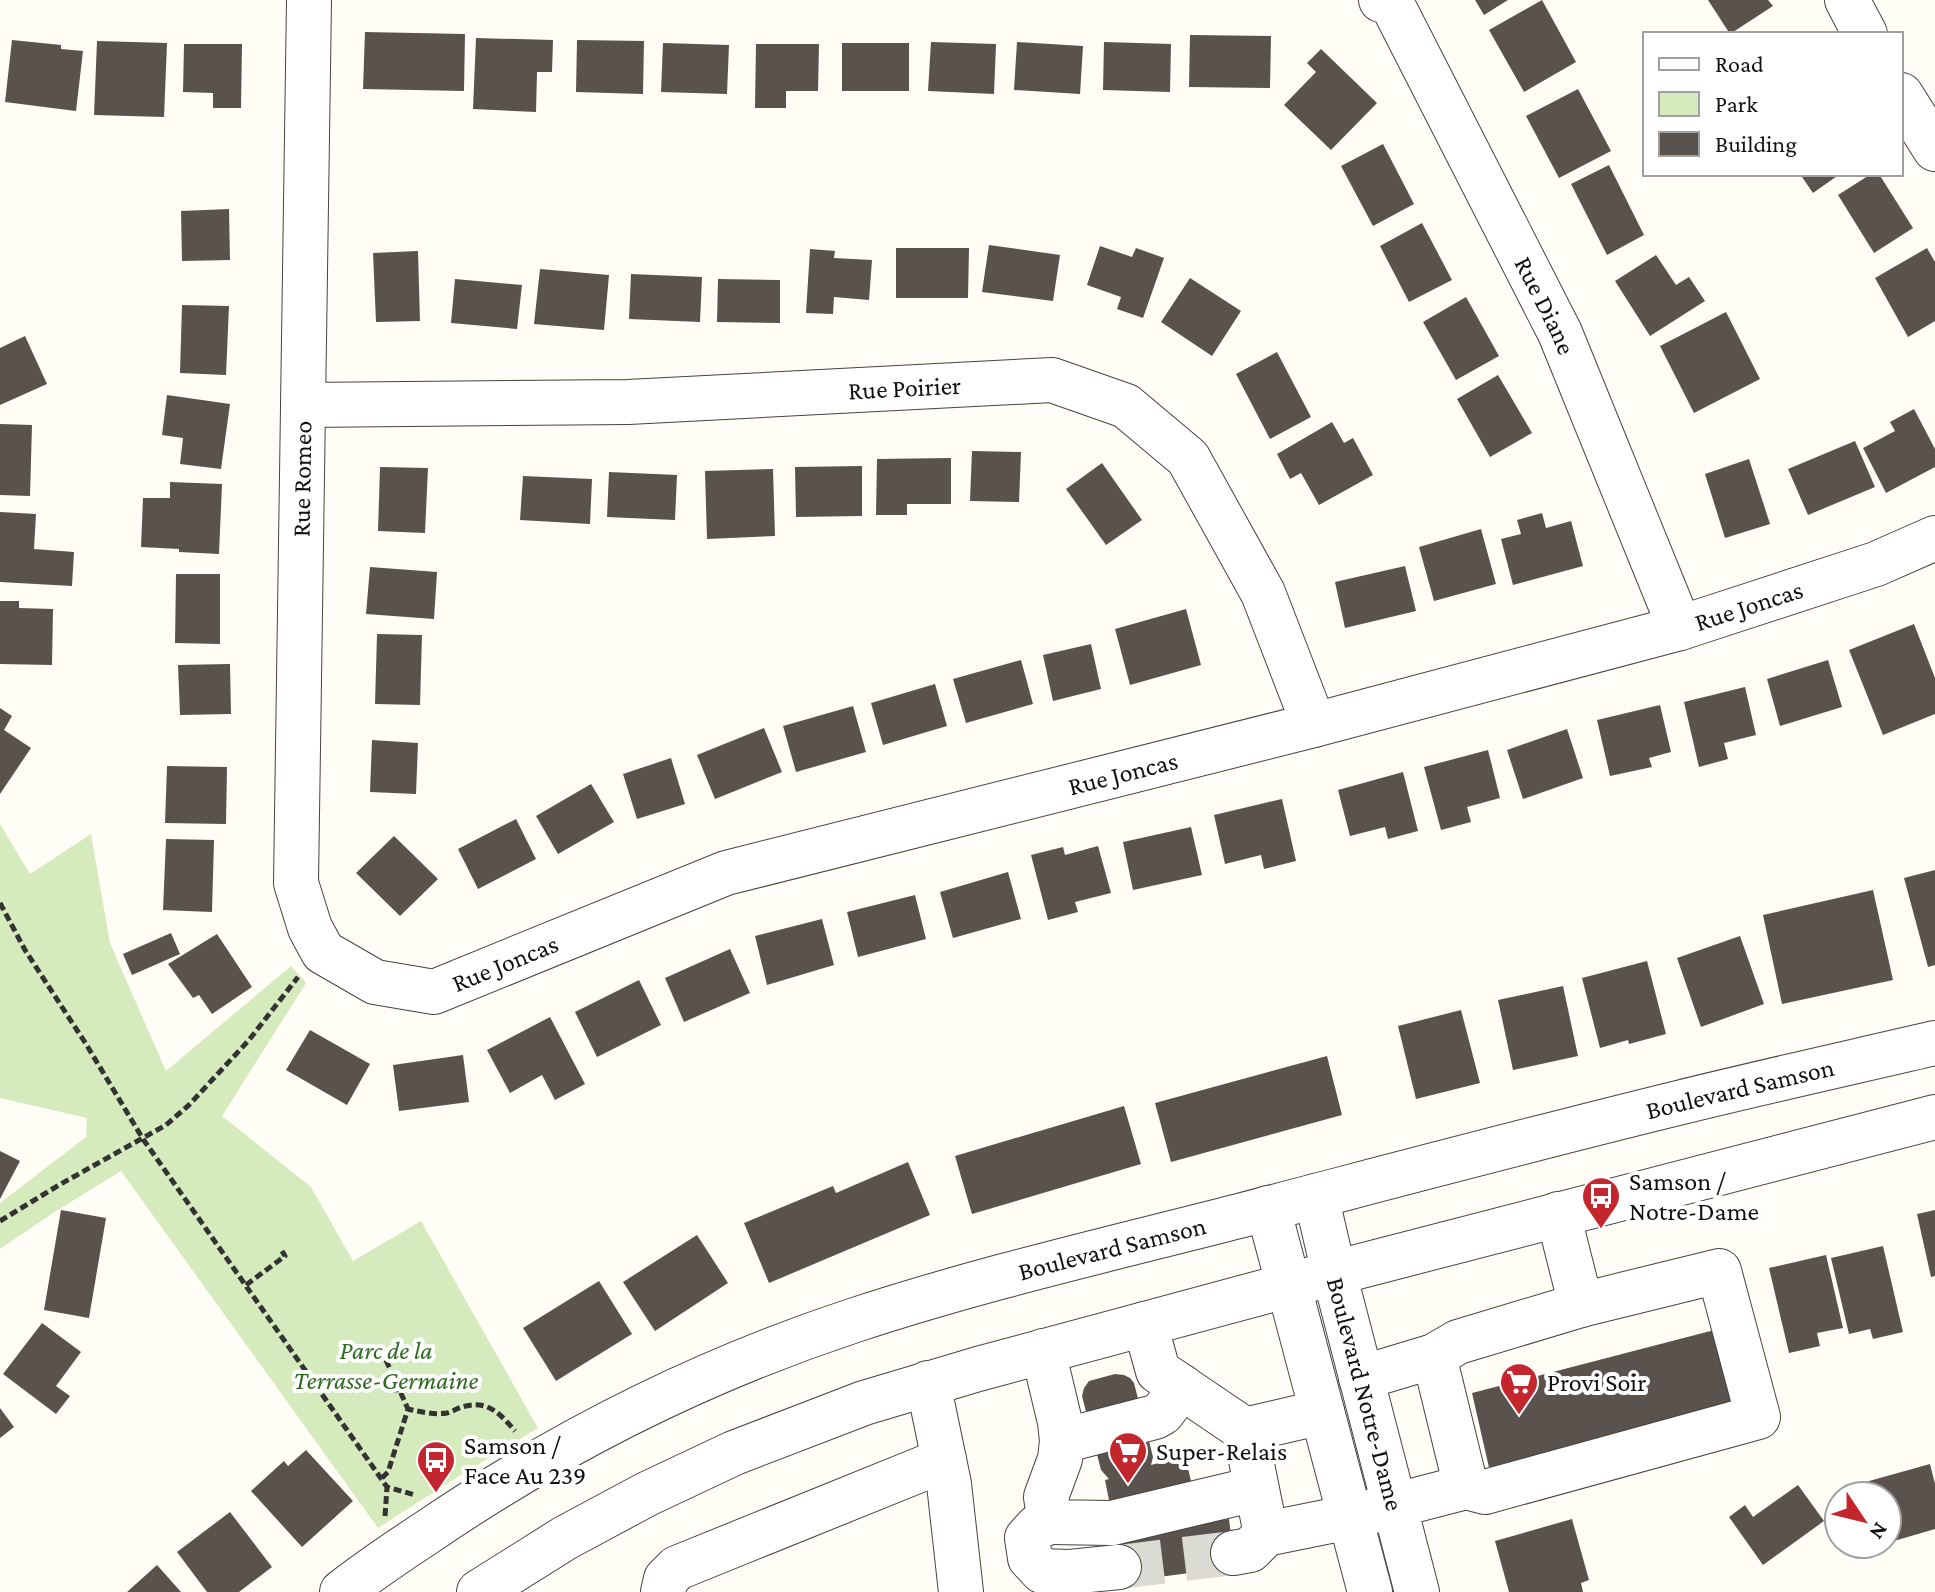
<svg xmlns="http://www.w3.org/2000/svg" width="1935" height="1592" font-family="'Crimson Pro',serif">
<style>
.green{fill:#d5ebbd}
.building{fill:#5a524d}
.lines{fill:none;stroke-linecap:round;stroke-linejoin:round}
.minor-tunnel{stroke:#dbdad3;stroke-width:44;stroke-dasharray:44 22;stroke-linecap:butt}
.minor-casing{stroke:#444;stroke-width:46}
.path{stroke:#333;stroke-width:5;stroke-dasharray:8 4;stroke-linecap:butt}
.minor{stroke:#fff;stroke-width:44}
.labels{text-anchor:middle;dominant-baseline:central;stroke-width:8;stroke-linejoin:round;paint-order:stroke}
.street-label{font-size:26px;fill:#111;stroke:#fff}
.poi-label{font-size:26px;fill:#111;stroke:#fff;text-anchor:start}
.park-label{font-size:26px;font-style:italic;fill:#2f6b1f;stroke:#fff}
</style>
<rect width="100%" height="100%" fill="#fffdf5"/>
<path class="green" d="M0,824L30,874L91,834L110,943L166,1071L291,966L306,983L222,1116L311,1187L353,1261L421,1221L538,1428L451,1481L378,1528L121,1171L53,1213L0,1249V1203L86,1137L87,1118L0,1098Z"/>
<path class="building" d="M1475,0H1508L1484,15Z
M1542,0L1576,62L1524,92L1489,30Z
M1708,0H1768L1773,6L1730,34Z
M365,32L465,34L464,91L363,89Z
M1190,35L1271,36L1270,88L1189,87Z
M476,38L553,40L552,72H537L536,112L473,109Z
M12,40L61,45V49L83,51L76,111L5,102Z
M577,40L644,41L643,94L576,92Z
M97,41L167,43L164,117L94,115Z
M931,42L996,44L994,94L928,91Z
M1017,42L1083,46L1080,94L1014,90Z
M1104,42L1171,44L1170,92L1103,90Z
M663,43L729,45L727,94L661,92Z
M842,43H909V91H842Z
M184,44H242L241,108H213V93L183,92Z
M756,44H819L818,91H786V108H755Z
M1321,49L1377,103L1331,150L1284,105L1316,72L1307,63Z
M1578,89L1611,151L1559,178L1526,116Z
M1383,144L1414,204L1373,226L1341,166Z
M1609,165L1644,235L1607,255L1571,184Z
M1800,174H1840L1813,193Z
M1871,174H1879L1913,228L1874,253L1838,195Z
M229,209L230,260L182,261L181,211Z
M1422,223L1452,280L1409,302L1380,246Z
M989,245L1060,255L1053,301L982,292Z
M1100,246L1132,257L1136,248L1164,258L1143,318L1117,309L1121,297L1087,285Z
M896,248H969L968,298H896Z
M1927,248L1935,262V321L1908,337L1875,278Z
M810,249L835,251L834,258L872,260L869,300L834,297L833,314L806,313Z
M418,251L420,321L376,322L373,253Z
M1656,255L1676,285L1689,277L1705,301L1650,336L1615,281Z
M540,269L609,275L604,330L534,324Z
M631,274L702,277L700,322L629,319Z
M1190,278L1241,311L1212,356L1161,322Z
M455,279L522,285L517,329L451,323Z
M718,279L780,280V323L717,322Z
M1466,297L1499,356L1456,380L1423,322Z
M182,305L229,306L226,375L180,373Z
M1726,312L1760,379L1694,413L1660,346Z
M25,336L47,384L0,405V348Z
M1277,352L1311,417L1270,439L1236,374Z
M1498,375L1532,433L1490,457L1457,399Z
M167,395L230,404L221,469L180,464L183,438L162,435Z
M1914,409L1935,449V467L1886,493L1863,448L1895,431L1890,422Z
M1332,422L1344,443L1353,438L1373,475L1319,505L1301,473L1290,479L1277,454Z
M0,424L32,425L30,496L0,495Z
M1855,441L1875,487L1808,515L1788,469Z
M972,451L1021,452L1019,502L970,501Z
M951,458V504H907V515H876L877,459Z
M1749,459L1770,524L1725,538L1705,474Z
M1102,463L1142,520L1106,545L1066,489Z
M862,466V516L796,517L795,467Z
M380,467L428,468L425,533L378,531Z
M773,469L775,536L707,539L705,471Z
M609,472L677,475L675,520L607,517Z
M523,476L592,479L590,524L520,520Z
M170,482L222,484L219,554L179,552V549L141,547L143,498H170Z
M0,512L36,514L34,549L74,552L72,586L0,582Z
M1542,513L1546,528L1571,521L1583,566L1513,585L1501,539L1521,534L1517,520Z
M1481,529L1496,584L1434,601L1419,547Z
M1405,566L1416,611L1345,628L1335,582Z
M370,567L437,572L434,619L366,614Z
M176,574H220V644L175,643Z
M0,601H19V608L53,609L52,665L0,664Z
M1186,609L1201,665L1130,685L1115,629Z
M1914,624L1935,678V714L1883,735L1849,650Z
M377,634L422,635L420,705L375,704Z
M1091,644L1101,689L1053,701L1043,655Z
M1021,660L1033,704L966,723L953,679Z
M1828,660L1842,707L1780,726L1767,679Z
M230,664L231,714L180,715L178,665Z
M935,684L947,726L883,745L871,703Z
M1745,687L1756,735L1724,743L1728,759L1699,767L1684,702Z
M1660,705L1671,752L1649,758L1652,767L1610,776L1597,720Z
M853,706L866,752L796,772L783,726Z
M0,708L12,716L4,730L31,748L0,794Z
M764,728L782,772L715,799L697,755Z
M1567,729L1583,778L1523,799L1507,750Z
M372,740L418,743L416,794L370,792Z
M1488,750L1500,798L1467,807L1471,822L1441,830L1424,767Z
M671,758L685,804L637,819L623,774Z
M167,766L227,767L226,824L165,823Z
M1403,772L1418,831L1388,839L1385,827L1350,836L1338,790Z
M591,784L614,822L558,854L536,816Z
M1282,799L1296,861L1264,869L1261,855L1225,864L1214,815Z
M516,819L536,859L478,889L458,849Z
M1191,827L1202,875L1133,890L1123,842Z
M394,836L438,879L400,916L356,873Z
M166,839L214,840L212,912L163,910Z
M1098,846L1111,893L1075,902L1078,912L1048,920L1031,855L1063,847L1065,855Z
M1935,870V965L1928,967L1904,878Z
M1008,872L1021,919L953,938L940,892Z
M1873,890L1893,980L1782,1004L1763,915Z
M915,895L926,939L858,957L847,912Z
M822,919L834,965L767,985L755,936Z
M171,933L180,954L132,975L123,954Z
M217,934L252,987L212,1014L199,995L193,998L168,964Z
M1740,936L1764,1004L1701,1027L1677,958Z
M730,949L750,993L684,1022L665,978Z
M1647,961L1666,1034L1629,1044L1628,1040L1600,1048L1582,978Z
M639,980L661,1025L597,1057L575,1012Z
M1563,986L1578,1056L1513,1070L1498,1000Z
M1461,1010L1480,1083L1416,1099L1398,1026Z
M550,1017L585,1084L555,1100L542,1075L510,1093L487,1050Z
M310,1030L370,1064L347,1105L286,1070Z
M463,1055L469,1102L399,1111L393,1065Z
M1327,1056L1342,1115L1171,1162L1155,1103Z
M1124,1106L1141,1164L972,1214L955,1156Z
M0,1151L20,1161L0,1199Z
M908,1162L930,1215L769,1283L744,1223L833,1186L836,1193Z
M61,1210L106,1218L89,1318L44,1310Z
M1935,1210V1276L1931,1277L1917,1214Z
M697,1235L728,1283L655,1331L623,1282Z
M1883,1246L1903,1332L1873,1339L1870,1329L1849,1334L1831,1258Z
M1826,1255L1843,1328L1817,1333L1820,1346L1789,1353L1769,1268Z
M599,1281L632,1334L556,1381L523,1328Z
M42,1323L81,1352L56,1386L70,1396L56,1414L3,1374Z
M1722,1328L1741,1405L1490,1472L1472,1393Z
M1115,1374L1124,1375L1130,1378L1134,1383L1153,1457L1151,1465L1185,1456L1193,1489L1111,1510L1105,1480L1109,1479L1101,1470L1082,1396L1084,1388L1089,1381Z
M0,1408L14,1427L0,1438Z
M306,1450L353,1501L302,1547L251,1491L284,1461L288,1466Z
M1930,1464L1935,1484V1529L1887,1543V1496H1846L1844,1488Z
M1798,1485L1824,1521L1763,1565L1729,1517L1745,1505L1753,1517Z
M230,1512L272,1567L239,1592H207L177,1552Z
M1229,1519L1235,1567L1121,1582L1115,1534Z
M1572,1519L1589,1580L1581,1583L1583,1592H1509L1495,1541Z
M1860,1544H1879V1545L1861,1550Z
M157,1565L181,1592H127Z"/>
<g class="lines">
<path class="minor-tunnel" d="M1119,1567L1233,1553"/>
<defs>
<g id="minor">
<path id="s1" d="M309,0L296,883L310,928L323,952L375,982L434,992L726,873L1314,725L1680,628L1876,564L1935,538"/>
<path id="s2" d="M1381,0L1392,4L1560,333L1680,628"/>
<path d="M1847,0L1865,34"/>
<path d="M1901,95L1935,149"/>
<path id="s3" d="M303,405L628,402L1052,380L1126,406L1188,458L1263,593L1314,725"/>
<path id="s4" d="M1316,1196L1334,1273L1417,1592"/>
<path d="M1268,1208L1370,1592"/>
<path d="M1558,1214L1581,1305"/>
<path d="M1145,1324L1158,1371L1245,1430L1322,1412"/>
<path d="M1043,1351L1060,1422L1062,1441L1060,1459L1046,1497L1050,1522L1112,1523L1255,1489"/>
<path d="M1361,1378L1434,1356L1458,1342L1581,1305L1719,1271L1758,1417L1485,1492L1466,1487"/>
<path d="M928,1383L949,1484L961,1592"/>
<path d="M1245,1430L1266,1534L1350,1517L1466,1487L1434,1356"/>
<path d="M1062,1441L1155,1417L1162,1413L1182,1387"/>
<path d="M1050,1522L1037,1527L1027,1538L1030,1558L1042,1571L1070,1572L1119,1567"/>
<path d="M1233,1553L1250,1550L1266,1534"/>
<path id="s5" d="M342,1592C369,1571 397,1552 426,1533C558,1443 701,1371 852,1321C979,1279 1110,1249 1239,1216C1385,1178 1531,1139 1678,1103C1763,1082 1849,1063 1935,1043"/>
<path d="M479,1592L565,1538L647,1494L734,1453L864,1403L978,1369L1334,1273L1935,1117"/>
<path d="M663,1592L666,1579L677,1568L944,1460"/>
</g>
</defs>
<use href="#minor" class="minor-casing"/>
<path class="path" d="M0,903L25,950L86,1044L143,1139L387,1487
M0,1221L59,1185L166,1125L189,1105L249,1040L298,977
M246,1285L285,1256L282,1251
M381,1349L408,1409
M393,1390L406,1389
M382,1478L388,1472L408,1409C421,1412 434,1415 447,1413C454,1411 459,1407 466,1406C489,1400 502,1416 515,1431
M385,1516L387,1487L415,1495"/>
<use href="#minor" class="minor"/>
</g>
<defs>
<symbol id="bus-pin" viewBox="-11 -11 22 30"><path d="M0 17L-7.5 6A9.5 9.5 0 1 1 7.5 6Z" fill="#c4262e" stroke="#fff"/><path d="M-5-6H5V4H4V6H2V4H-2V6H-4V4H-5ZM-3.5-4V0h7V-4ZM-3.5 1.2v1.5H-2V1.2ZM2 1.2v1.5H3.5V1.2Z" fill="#fff"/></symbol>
<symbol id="supermarket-pin" viewBox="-11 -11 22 30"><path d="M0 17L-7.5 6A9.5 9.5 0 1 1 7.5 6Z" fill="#c4262e" stroke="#fff"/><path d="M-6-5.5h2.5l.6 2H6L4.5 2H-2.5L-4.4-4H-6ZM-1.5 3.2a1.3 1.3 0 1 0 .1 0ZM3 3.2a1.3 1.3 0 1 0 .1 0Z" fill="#fff"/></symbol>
</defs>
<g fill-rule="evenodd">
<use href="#bus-pin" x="1579" y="1174" width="44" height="60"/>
<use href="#supermarket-pin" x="1497" y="1360" width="44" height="60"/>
<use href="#supermarket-pin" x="1106" y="1429" width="44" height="60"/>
<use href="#bus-pin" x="414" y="1438" width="44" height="60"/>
</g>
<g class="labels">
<g class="street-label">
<text stroke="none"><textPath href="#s2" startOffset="350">Rue Diane</textPath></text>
<text stroke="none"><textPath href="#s3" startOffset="602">Rue Poirier</textPath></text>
<text transform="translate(302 479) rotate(-89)">Rue Romeo</text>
<text stroke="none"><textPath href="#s1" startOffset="2450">Rue Joncas</textPath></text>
<text stroke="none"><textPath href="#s1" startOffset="1802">Rue Joncas</textPath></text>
<text stroke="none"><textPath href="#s1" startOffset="1154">Rue Joncas</textPath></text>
<text stroke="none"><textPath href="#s5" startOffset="1498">Boulevard Samson</textPath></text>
<text stroke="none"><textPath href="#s5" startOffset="850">Boulevard Samson</textPath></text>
<text stroke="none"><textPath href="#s4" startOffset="204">Boulevard Notre-Dame</textPath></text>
</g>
<g class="poi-label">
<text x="1629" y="1181">Samson /<tspan x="1629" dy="30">Notre-Dame</tspan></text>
<text x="1547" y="1382">Provi Soir</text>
<text x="464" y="1445">Samson /<tspan x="464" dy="30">Face Au 239</tspan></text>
<text x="1156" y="1451">Super-Relais</text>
</g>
<g class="park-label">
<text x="386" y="1350">Parc de la<tspan x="386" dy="30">Terrasse-Germaine</tspan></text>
</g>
</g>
<rect x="1643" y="32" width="260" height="144" fill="#ffffff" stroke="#a0a0a0" stroke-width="2"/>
<rect x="1659" y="58" width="40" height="12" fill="#ffffff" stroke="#a0a0a0" stroke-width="2"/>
<text x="1715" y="72" font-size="24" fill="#111111">Road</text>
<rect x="1659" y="92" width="40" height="24" fill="#d5ebbd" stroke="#a0a0a0" stroke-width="2"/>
<text x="1715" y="112" font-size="24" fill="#111111">Park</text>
<rect x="1659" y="132" width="40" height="24" fill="#5a524d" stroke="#a0a0a0" stroke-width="2"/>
<text x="1715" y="152" font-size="24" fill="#111111">Building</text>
<g transform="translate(1863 1520) rotate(125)"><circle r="38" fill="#ffffff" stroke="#a0a0a0" stroke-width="2"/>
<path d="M0-6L14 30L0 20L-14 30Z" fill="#c4262e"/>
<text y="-12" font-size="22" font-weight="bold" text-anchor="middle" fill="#111111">N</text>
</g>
</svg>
